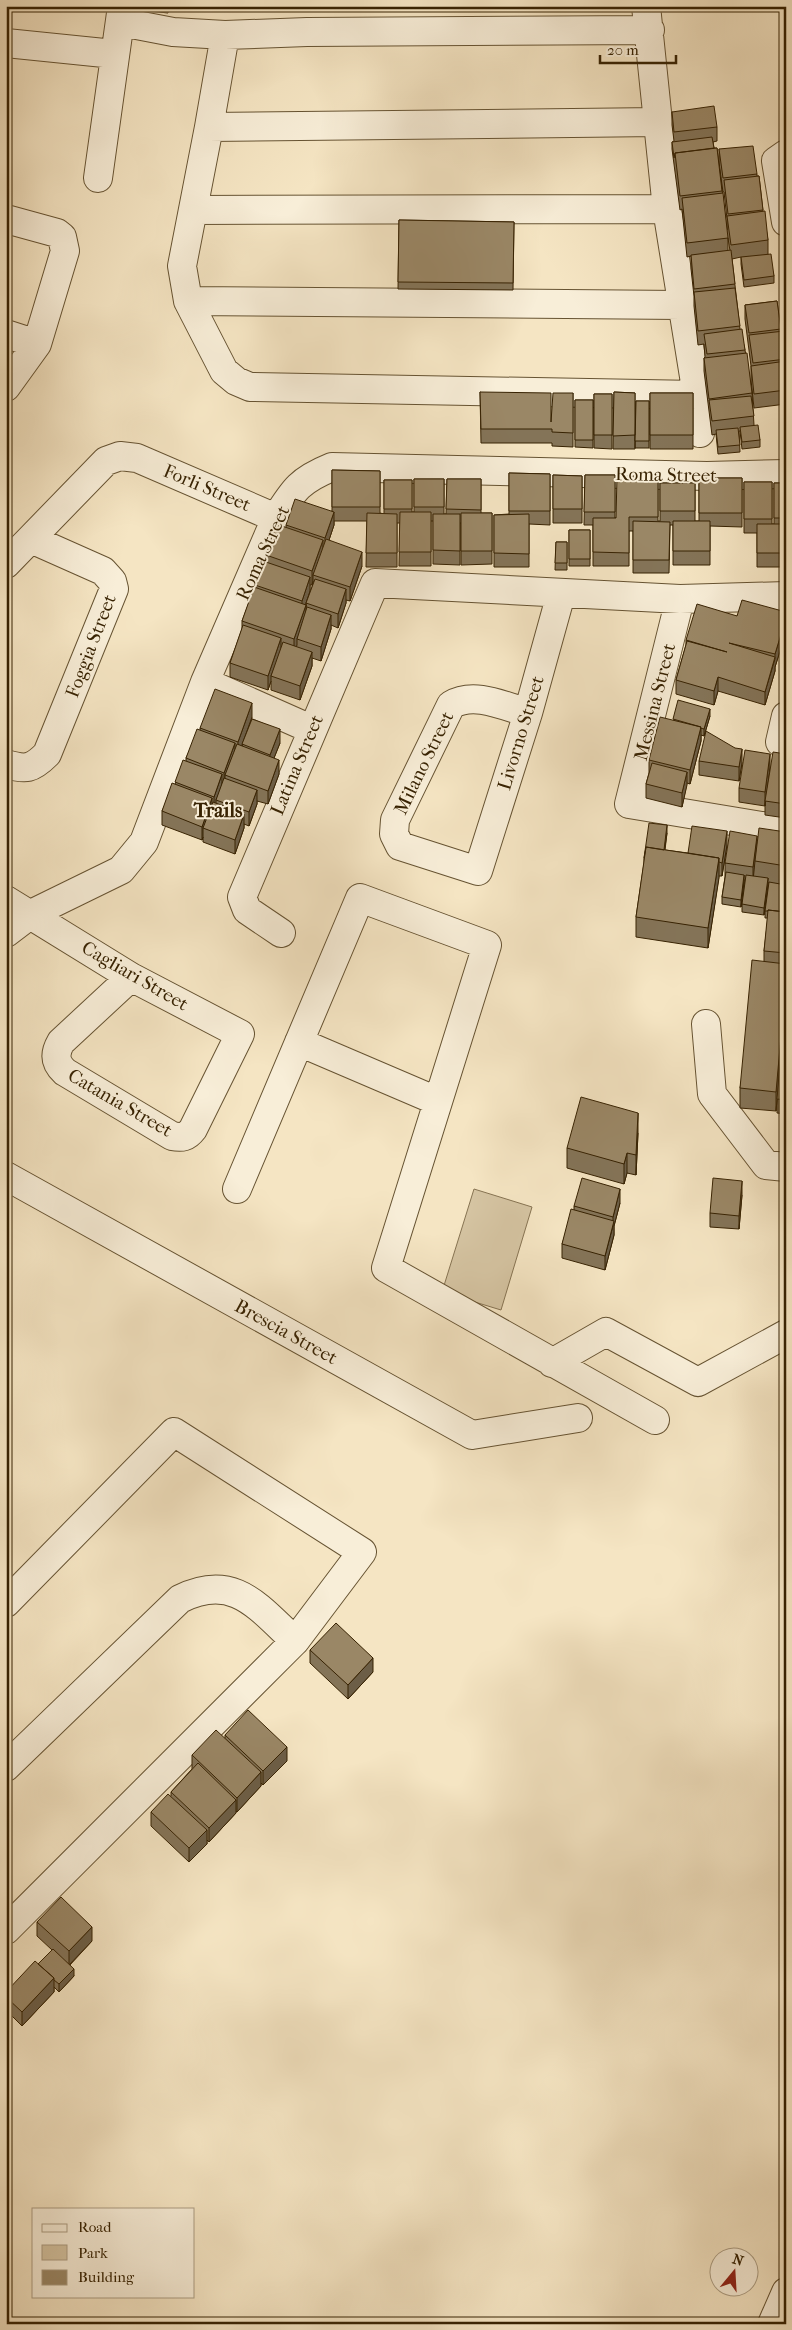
<svg xmlns="http://www.w3.org/2000/svg" width="792" height="2330" font-family="'IM FELL French Canon',serif">
<style>
.green{fill:#d5c4a2;stroke:#867352}
.lines{fill:none;stroke-linecap:round;stroke-linejoin:round}
.minor-casing{stroke:#665332;stroke-width:30}
.minor{stroke:#f8eed8;stroke-width:28}
.wall{fill:#847458;stroke:#372202;fill-rule:evenodd}
.shaded-wall{fill:#6c5e47;stroke:#372202}
.building{fill:#9a8766;stroke:#372202}
.labels{text-anchor:middle;dominant-baseline:central;stroke-width:4;stroke-linejoin:round;paint-order:stroke}
.street-label{font-size:19px;fill:#372202;stroke:#f8eed8}
.neighbourhood-label{font-size:20px;font-weight:bold;fill:#372202;stroke:#f8eed8}
</style>
<rect width="100%" height="100%" fill="#f5e5c3"/>
<filter id="stains"><feTurbulence type="fractalNoise" baseFrequency=".004" numOctaves="4"/><feColorMatrix values="0 0 0 0 .2 0 0 0 0 .09 0 0 0 0 .02 0 0 0 .5 -.17"/></filter>
<radialGradient id="worn" r=".72"><stop offset=".6" stop-color="#630" stop-opacity="0"/><stop offset="1" stop-color="#630" stop-opacity=".3"/></radialGradient>
<path class="green" d="M474,1189L532,1207L501,1310L442,1292Z"/>
<g class="lines">
<defs>
<path id="minor" d="M646,6L667,209L697,395L700,433
M121,22L173,32L225,35L307,32L650,30
M225,35L209,127L182,266L188,301L224,371L236,381L250,387L697,395
M6,43L114,54
M209,127L658,122
M786,154L776,161L786,222
M98,178L122,6
M193,210L667,209
M6,219L57,233L62,237L65,251L37,344L6,387
M188,301L681,305
M6,334L37,344
M6,564L106,461L120,456L137,458L276,518
M680,599L629,804L786,830
M205,682L311,729
M528,713C504,706 474,691 451,705L395,820L394,834L400,846L478,871L528,713L561,594
M780,742L786,716
M6,764C26,770 32,769 47,754L114,589L112,581L103,571L31,539
M6,900L131,977L240,1034L193,1129C187,1137 182,1138 172,1136L65,1072C55,1063 54,1054 61,1042L131,977
M6,933L31,914L121,870L144,842L205,682L276,518C294,489 300,480 332,467L707,476L786,474
M281,933L247,910L242,897L375,583L680,599L786,596
M706,1024L712,1094L766,1165L786,1167
M299,1042L437,1101
M6,1176L472,1435L578,1418
M237,1189L360,898L487,945L386,1268L655,1420
M552,1363L606,1332L698,1382L786,1334
M6,1603L174,1432L362,1552L295,1641L6,1930
M6,1767L180,1599C234,1572 258,1607 295,1641
M772,2324L786,2292"/>
</defs>
<use href="#minor" class="minor-casing"/>
<use href="#minor" class="minor"/>
</g>
<path class="wall" d="M132,6H169L168,13L132,9Z
M672,112L717,127V141L713,142L714,148H717L727,230V219L724,192H723L719,163V149L757,174V176H759L763,211L768,240V254L774,276V283L744,287L741,264V257L732,259L740,329L745,350L752,393L754,425L760,440V447L742,449L740,431H739L740,452L718,454L716,434L712,435L704,371V358L705,357L704,344L698,345L694,306V296L691,269V256L687,257L682,209L680,210L672,149V142L674,141L672,125ZM728,238L730,251H728Z
M399,220L514,222L513,290L398,289Z
M777,301L781,331L786,346V404L754,408L751,380V366L745,319V305Z
M480,392L551,422L573,393V447L552,446V443H481Z
M614,392L635,393V449H613Z
M650,393H693V449H650Z
M594,394H612V449L594,448Z
M575,400H593V448L575,447Z
M636,401H649V448H635Z
M332,470L380,471V513L384,514V480H412V512H414V479H444V514H446L447,479H481V513H492V564L461,565V523H460V565L433,564V521H431V566H399L400,523H397V567H366L367,521H334V525L329,540L362,566L350,601L346,600V603L338,628L331,625V629L321,661L312,658V666L300,700L271,690V681L268,690L230,677V663L242,629V621L255,587V585L266,562V555L286,527V525L332,511ZM313,581V584L306,603V612V605L310,591V585H312Z
M509,473L550,474V525L529,524V567H494V515L509,514Z
M553,475L582,476V523H553Z
M585,475H615V518H616L658,476V521H660V483H695V521H699V478H742V527L710,526V565H673V525H670L669,573H633V531H629V566H593V525H584Z
M744,482H772V524H774V483H786V567H757V533H744Z
M569,530H590V566H569Z
M556,542H567V570H555Z
M786,612V632L775,667V671L765,705L718,691L714,705L676,694V680L686,645V640L737,616Z
M710,716L704,736L701,735V741L690,784L687,783L682,807L646,798V784L649,773V760L673,720Z
M252,717L242,746V744L280,743L274,758L279,774L268,804L257,801V804L249,826L244,824V828L235,854L203,842V837L202,840L162,825V811L186,761V758L200,730V728Z
M735,748L742,763L739,781L699,775V761Z
M786,754V818L765,815V801Z
M770,768L765,806L739,802V788Z
M786,832V1000L776,1111L740,1108V1088L764,962V951L768,918H765V911L769,883H768L764,915L742,912V904L745,880H744L741,907L722,904V897L725,877V863L757,843Z
M667,833L665,850L688,853L727,845L722,876H719L708,948L636,937V917L644,863V858Z
M785,1021H786V1114L777,1113V1099Z
M638,1133L636,1175L627,1173L624,1184L567,1168V1148Z
M742,1195L739,1229L710,1227V1213Z
M620,1203L614,1226V1235L605,1270L562,1258V1244L574,1210V1206Z
M310,1650L373,1672L348,1699L310,1663Z
M225,1735L287,1761L263,1785L261,1783V1786L237,1812L236,1811V1813L209,1842L207,1840V1844L189,1862L151,1826V1812L171,1796V1792L192,1769V1755L225,1738Z
M37,1922L92,1941L70,1965L74,1976L59,1992L54,1987V1992L22,2026L6,2010V1992L38,1964L52,1950L37,1936Z"/>
<path class="shaded-wall" d="M334,512V525L325,552V538Z
M323,540V554L313,575V581L312,585V571Z
M362,552V566L350,601V587Z
M310,577V591L302,615V601Z
M346,589V603L338,628V614Z
M306,605V618L297,639V645L294,653V639Z
M331,615V629L321,661V647Z
M786,618V632L775,667V671L765,705V692L775,659V654Z
M281,638V652L271,676V681L268,690V676Z
M312,652V666L300,700V686Z
M718,677V691L714,705V691Z
M252,703V717L238,756V742Z
M710,709V716L704,736V729Z
M701,727V741L690,784V770Z
M280,729V743L270,768V755Z
M235,743V757L225,775V784L224,786V773Z
M742,749V763L739,781V767Z
M770,754V768L765,806V792Z
M279,760V774L268,804V791Z
M687,772V785L682,807V793Z
M222,774V788L216,800V805L214,811V797Z
M257,790V804L249,826V812Z
M212,798V812L203,828V837L202,840V827Z
M244,814V828L235,854V840Z
M667,825V833L662,868V860Z
M727,831V845L722,876V863Z
M757,836V849L755,861L753,881V867Z
M719,858V878L708,948V928Z
M744,875V882L741,907V900Z
M768,878V886L764,915V908Z
M786,980V1000L776,1111V1092Z
M638,1113V1133L636,1175V1155Z
M627,1153V1173L624,1184V1164Z
M742,1181V1195L739,1229V1216Z
M620,1189V1203L614,1226V1235L605,1270V1256L613,1226V1217Z
M373,1658V1672L348,1699V1685Z
M287,1747V1761L263,1785V1771Z
M261,1772V1786L237,1812V1798Z
M236,1800V1813L209,1842V1828Z
M207,1830V1844L189,1862V1848Z
M92,1927V1941L69,1965V1951Z
M74,1969V1976L59,1992V1984Z
M54,1978V1992L22,2026V2012Z"/>
<path class="building" d="M714,106L717,127L674,132L672,112Z
M712,137L714,148L675,153L674,158L672,142Z
M753,146L757,174L723,178L719,149Z
M717,148L722,191L680,196L675,153Z
M759,176L763,210L728,214L724,180Z
M723,193L728,238L687,243L682,198Z
M765,211L768,240L731,245L727,216Z
M399,220L514,222L513,283L398,282Z
M731,250L735,284L694,289L691,255Z
M771,254L774,276L744,280L741,257Z
M735,288L740,326L698,331L694,292Z
M777,301L781,329L749,333L745,305Z
M742,329L745,350L707,354L704,334Z
M784,331L786,346V359L753,363L749,335Z
M747,353L752,393L709,399L704,358Z
M786,361V390L754,394L751,366Z
M480,392L551,393V422L553,393H573V433L552,432V429H481Z
M614,392L635,393V435L613,436Z
M650,393H693V435H650Z
M594,394H612V435H594Z
M751,396L754,416L712,421L709,400Z
M575,400H593V440H575Z
M636,401H649V441H635Z
M758,425L760,440L742,442L740,427Z
M738,428L740,445L718,447L716,430Z
M332,470L380,471V507H332Z
M509,473L550,474V511H509Z
M553,475L582,476V509H553Z
M585,475H615V512H584Z
M617,476H658V517H629V553L593,552V518H616Z
M699,478H742V513H699Z
M414,479H444V507H414Z
M447,479H481V510L446,509Z
M384,480H412V509H384Z
M744,482H772V519H744Z
M660,483H695V511H660Z
M774,483H786V518H774Z
M295,499L334,512L325,538L286,525Z
M400,512H431V552H399Z
M367,513L397,514V553H366Z
M461,513H492V551H461Z
M433,514H460V551L433,550Z
M529,514V554L494,553V515Z
M633,521L670,522L669,560H633Z
M673,521H710V551H673Z
M276,524L323,540L312,571L266,555Z
M757,524H786V553H757Z
M569,530H590V559H569Z
M326,539L362,552L350,587L313,575Z
M556,542H567V563H555Z
M263,561L310,577L302,601L255,585Z
M315,579L346,589L338,614L306,603Z
M254,587L306,605L294,639L242,621Z
M742,600L786,612V618L775,654L729,643L775,657L765,692L718,677L714,691L676,680L687,641L727,652L686,640L697,604L737,616Z
M307,607L331,615L321,647L297,639Z
M243,625L281,638L268,676L230,663Z
M283,642L312,652L300,686L271,676Z
M215,689L252,703L238,742L200,728Z
M678,700L710,709L704,729L700,728L701,727L673,719Z
M660,717L701,727L690,770L649,760Z
M252,719L280,729L270,755L242,744Z
M197,729L235,743L224,773L186,758Z
M706,731L735,748L742,749L739,767L699,761Z
M237,744L279,760L268,791L225,775Z
M745,750L770,754L765,792L739,788Z
M773,752L786,754V804L765,801Z
M183,760L222,774L214,797L175,782Z
M652,763L687,772L682,793L646,784Z
M224,778L257,790L249,812L216,800Z
M172,783L212,798L202,827L162,811Z
M213,802L244,814L235,840L203,828Z
M649,823L667,825L664,850L646,847L644,858Z
M692,826L727,831L722,863L719,862V858L688,853Z
M759,828L786,832V866L755,861Z
M730,831L757,836L753,867L725,863Z
M646,847L719,858L708,928L636,917Z
M726,872L744,875L741,900L722,897Z
M746,875L768,878L764,908L742,904Z
M769,882L786,885V912L768,910V911H765Z
M768,910L786,912V953L764,951Z
M752,960L786,964V980L776,1092L740,1088Z
M785,1021H786V1049H783Z
M781,1050L786,1051V1100L777,1099Z
M581,1097L638,1113L636,1155L627,1153L624,1164L567,1148Z
M582,1178L620,1189L613,1217L574,1206Z
M713,1178L742,1181L739,1216L710,1213Z
M571,1209L614,1221L605,1256L562,1244Z
M336,1623L373,1658L348,1685L310,1650Z
M248,1710L287,1747L263,1771L225,1735Z
M216,1730L261,1772L237,1798L192,1755Z
M198,1763L236,1800L209,1828L171,1792Z
M168,1794L207,1830L189,1848L151,1812Z
M61,1897L92,1927L69,1951L37,1922Z
M53,1949L74,1969L59,1984L54,1980V1978L38,1964Z
M35,1961L54,1978L22,2012L6,1997V1992Z"/>
<g class="labels">
<g class="street-label">
<text transform="translate(666 475) rotate(1)">Roma Street</text>
<text transform="translate(207 488) rotate(23)">Forli Street</text>
<text transform="translate(263 553) rotate(-65)">Roma Street</text>
<text transform="translate(91 646) rotate(-69)">Foggia Street</text>
<text transform="translate(655 702) rotate(-76)">Messina Street</text>
<text transform="translate(521 733) rotate(-73)">Livorno Street</text>
<text transform="translate(424 763) rotate(-64)">Milano Street</text>
<text transform="translate(297 765) rotate(-67)">Latina Street</text>
<text transform="translate(135 976) rotate(30)">Cagliari Street</text>
<text transform="translate(120 1103) rotate(30)">Catania Street</text>
<text transform="translate(286 1332) rotate(29)">Brescia Street</text>
</g>
<g class="neighbourhood-label">
<text x="218" y="810">Trails</text>
</g>
</g>
<rect width="792" height="2330" fill="none" stroke="#f5e5c3" stroke-width="25"/>
<rect x="8" y="8" width="777" height="2315" fill="none" stroke="#372202" stroke-width="2.5"/>
<rect x="12" y="12" width="767" height="2305" fill="none" stroke="#372202"/>
<rect x="32" y="2208" width="162" height="90" fill="#f8eed8" stroke="#ab9c82"/>
<rect x="42" y="2224" width="25" height="8" fill="#f8eed8" stroke="#ab9c82"/>
<text x="78" y="2232" font-size="15" fill="#372202">Road</text>
<rect x="42" y="2245" width="25" height="15" fill="#d5c4a2" stroke="#ab9c82"/>
<text x="78" y="2258" font-size="15" fill="#372202">Park</text>
<rect x="42" y="2270" width="25" height="15" fill="#9a8766" stroke="#ab9c82"/>
<text x="78" y="2282" font-size="15" fill="#372202">Building</text>
<g transform="translate(734 2272) rotate(18)"><circle r="24" fill="#f8eed8" stroke="#ab9c82"/>
<path d="M0-4L9 19L0 12L-9 19Z" fill="#8f2418"/>
<text y="-8" font-size="14" font-weight="bold" text-anchor="middle" fill="#372202">N</text>
</g>
<path d="M600 55v8h76v-8" fill="none" stroke="#372202" stroke-width="2.5"/>
<text x="607" y="55" font-size="15" fill="#372202" stroke="#f8eed8" stroke-width="4" paint-order="stroke">20 m</text>
<rect width="100%" height="100%" filter="url(#stains)"/>
<rect width="100%" height="100%" fill="url(#worn)"/>
</svg>
